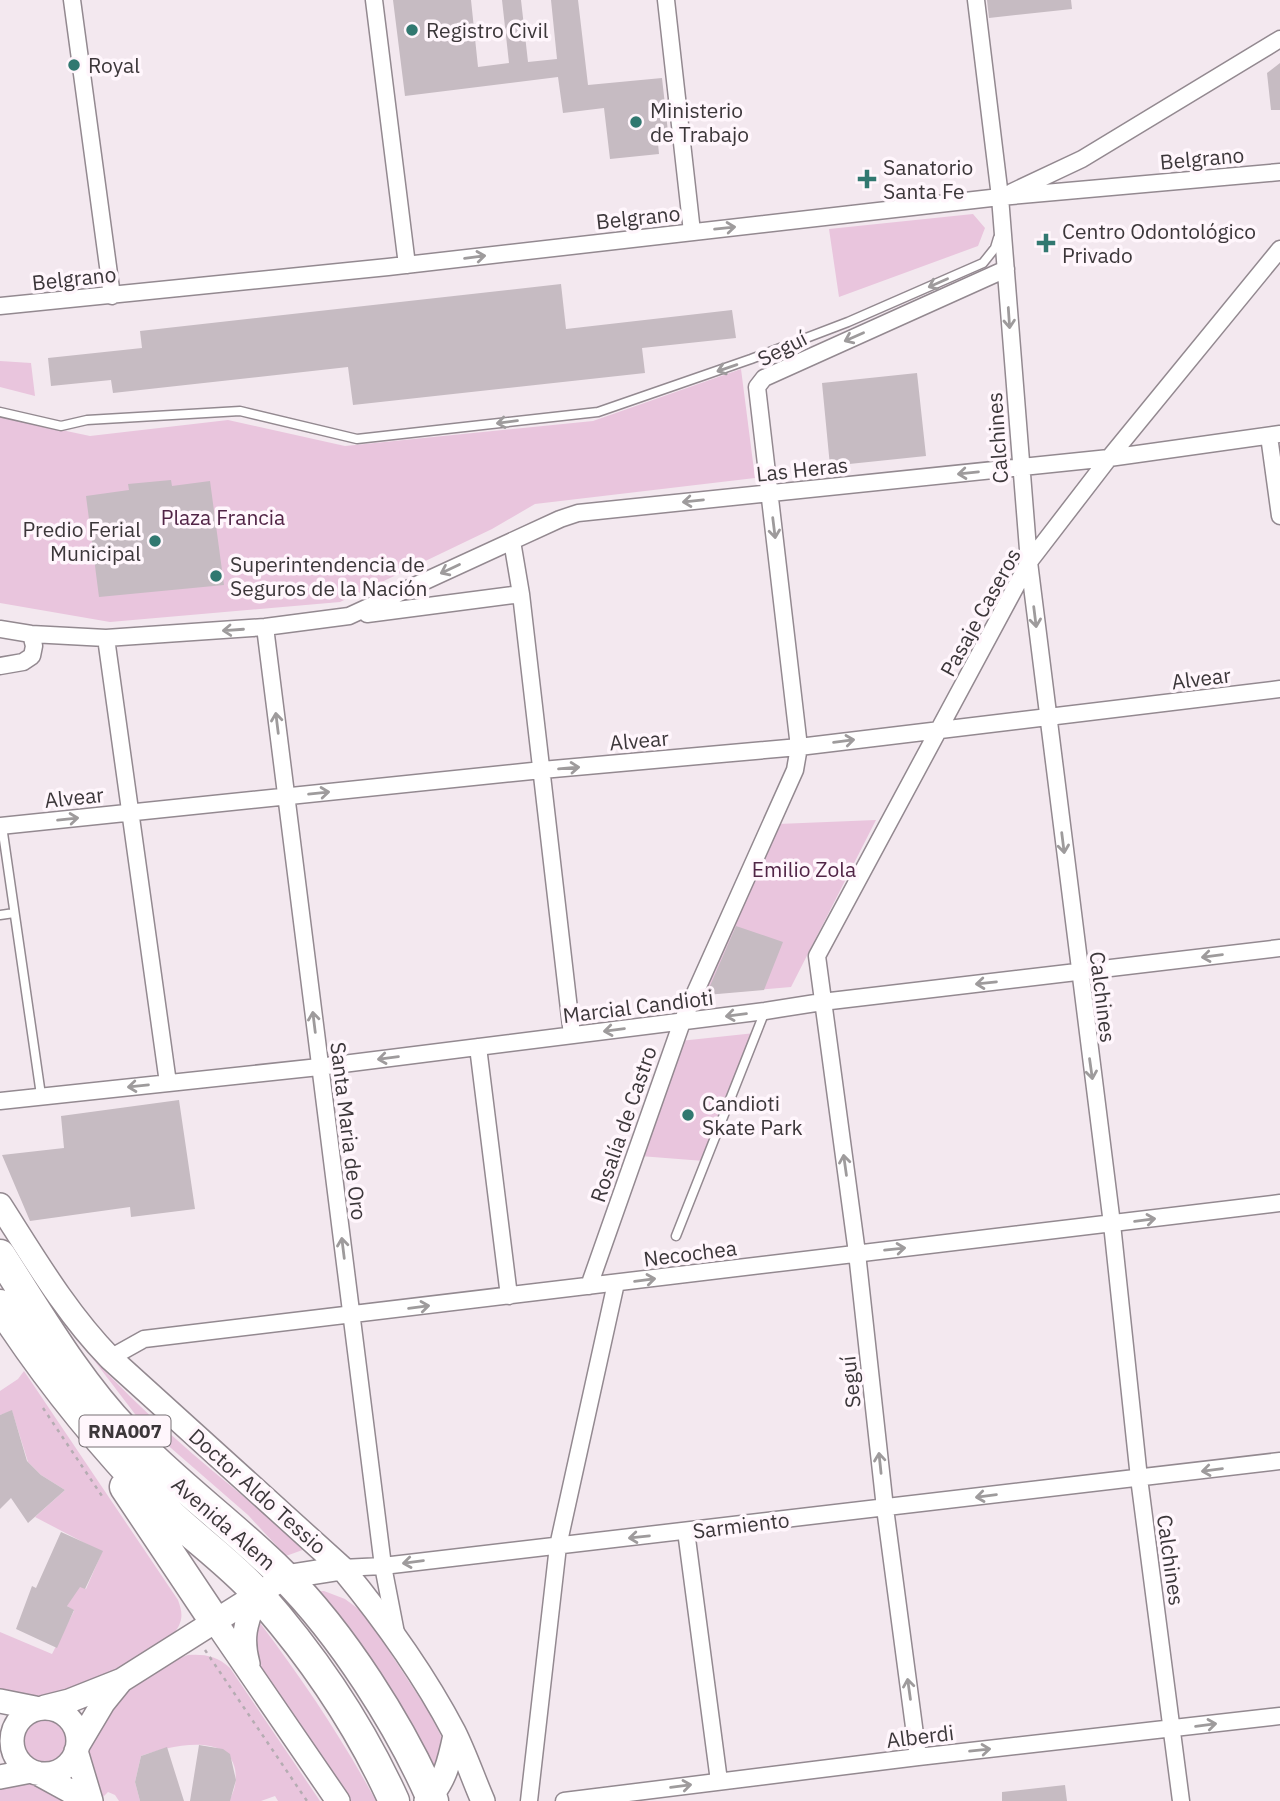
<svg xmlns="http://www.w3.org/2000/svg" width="1280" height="1801" font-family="'IBM Plex Sans',sans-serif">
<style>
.green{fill:#e9c5dd}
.building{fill:#c6bbc2}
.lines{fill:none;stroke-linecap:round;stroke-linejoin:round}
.lane-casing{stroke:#938990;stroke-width:11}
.street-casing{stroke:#938990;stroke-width:19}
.secondary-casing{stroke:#938990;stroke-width:26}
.highway-casing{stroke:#938990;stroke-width:33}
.path{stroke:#b5acb2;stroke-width:2.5;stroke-dasharray:3.5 5;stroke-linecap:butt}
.lane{stroke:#fff;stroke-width:8}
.street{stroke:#fff;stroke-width:16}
.secondary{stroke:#fff;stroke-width:23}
.highway{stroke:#fff;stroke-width:30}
.oneway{stroke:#9e9b9c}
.poi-dot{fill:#317870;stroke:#fff6fc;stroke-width:2.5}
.labels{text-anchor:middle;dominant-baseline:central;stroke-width:7;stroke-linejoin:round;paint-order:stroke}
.shield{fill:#fff6fc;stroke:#767074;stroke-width:2}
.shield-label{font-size:19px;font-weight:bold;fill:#3c373a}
.poi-label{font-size:21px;fill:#3c373a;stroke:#fff6fc;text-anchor:start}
.street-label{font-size:21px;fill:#3c373a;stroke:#fff6fc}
.park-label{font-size:21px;fill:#512446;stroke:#fff6fc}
</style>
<rect width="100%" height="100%" fill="#f3e8ef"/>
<path class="green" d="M973,214L985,228L978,246L839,297L829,229Z
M0,361L31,363L35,396L0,387Z
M741,369L755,478L535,504L492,529L340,602L110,622L0,603V417L90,436L228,420L345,446L593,421Z
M876,820L791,987L699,995L778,824Z
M755,1033L704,1161L640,1156L680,1041Z
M90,1355C158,1429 230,1486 308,1548L286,1556L248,1515L141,1422Z
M24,1371L178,1600C183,1613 183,1621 175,1632L111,1675L44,1699L0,1695V1632L52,1654L74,1611L66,1605L76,1584L86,1589L102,1552L35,1517L65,1490L41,1475L28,1462L12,1411L0,1415V1391L18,1379Z
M324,1591L345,1599L364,1613L429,1712L441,1736L439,1763L429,1781L307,1592Z
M260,1623C303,1680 342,1738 376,1801H346L319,1765L255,1659V1642Z
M188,1655C205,1654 217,1656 230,1668L320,1801H278L275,1796L261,1801H229C235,1790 237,1781 235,1769C227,1731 167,1747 141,1756L135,1782L140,1801H119L115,1795L108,1792L101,1799L89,1756L91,1744L121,1694L177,1659Z
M21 1740a23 23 0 1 1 46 0a23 23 0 1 1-46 0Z
M26,1780L72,1801H0V1782Z"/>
<path class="building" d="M393,0H471L478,67L509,63L502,0H521L528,62L557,59L551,0H578L588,85L662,78L668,132L657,133L659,154L610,159L604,108L563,113L558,77L405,96Z
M987,0H1071L1072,9L989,18Z
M1280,63V110H1271L1267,73Z
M561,284L566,329L732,310L736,338L642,348L645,373L353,405L348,367L113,393L111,380L51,386L48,358L142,348L140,331Z
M917,373L926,456L830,466L822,383Z
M171,480L172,486L210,481L224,585L99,597L86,496L129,490L128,484Z
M736,926L783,942L764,990L706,995Z
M179,1100L195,1209L131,1217L130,1207L30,1221L2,1155L64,1148L61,1116Z
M12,1410L27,1461L41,1475L65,1490L28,1523L11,1498L0,1509V1415Z
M61,1532L103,1551L85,1589L80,1587L67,1606L74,1610L57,1648L16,1629L32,1586L36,1588Z
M199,1745L223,1749L230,1754L236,1780L230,1801H190Z
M167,1747L184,1801H140L135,1782L141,1756Z
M1065,1785L1067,1801H1002V1792Z"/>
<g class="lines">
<defs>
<path id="lane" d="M0,412L61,426L87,420L240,411L357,439L598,412L751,359L848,322L983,263L995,248L998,238
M2,826L41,1095
M0,915L14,913
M676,1236L765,1011"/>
<path id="street" d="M72,0L112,296
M374,0L407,265
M666,0L692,232
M976,0L1000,197L1029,562L1112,1224L1139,1478L1181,1801
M1012,192L1082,159L1280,39
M0,306L388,267L1000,197L1280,172
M1269,436L1280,516
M512,541L521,594L572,1035
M367,614L521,594
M265,627L383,1566L396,1633
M0,629L31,634L106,638L265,627L349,616L560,519L578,513L1109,458L1280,434
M106,638L168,1083
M0,666L23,662L32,656L34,646L31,634
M0,826L542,770L799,747L1280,689
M478,1047L509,1296
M0,1101L319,1067L765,1011L822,1002L1280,948
M589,1286L682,1022L795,770L799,747L757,387L764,378L1006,269
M110,1358L144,1339L1280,1203
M686,1531L719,1781
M342,1568L383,1566L1280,1461
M918,1757L885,1508L857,1253L817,956L1029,562L1109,458L1280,249
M529,1801L558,1546L616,1283
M564,1801L918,1757L1280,1716"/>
<path id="secondary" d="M0,1205C34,1258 66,1313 110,1358L342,1568C384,1619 423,1673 454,1732C465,1754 473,1778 483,1801
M214,1620L338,1801
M248,1664C240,1635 247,1621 257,1593
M0,1701L35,1708
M45,1707L69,1701L122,1680L285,1577L342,1568
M12 1741a33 33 0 1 1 66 0a33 33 0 1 1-66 0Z
M78,1745L103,1703L120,1682
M76,1751L91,1801
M37,1773L70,1791L81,1801
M0,1777L31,1771
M426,1801C445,1783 450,1759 455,1735"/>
<path id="highway" d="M0,1255C39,1315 76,1380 126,1432C175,1484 233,1525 283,1575C342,1634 400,1725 433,1801
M0,1305C48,1379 98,1441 159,1504C190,1535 227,1560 257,1593C312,1655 360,1726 394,1801
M125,1487L214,1620"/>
</defs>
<use href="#lane" class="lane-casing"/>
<use href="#street" class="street-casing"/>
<use href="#secondary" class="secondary-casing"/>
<use href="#highway" class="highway-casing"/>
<path class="path" d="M43,1408L104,1499
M205,1650L307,1801"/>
<use href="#lane" class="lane"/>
<use href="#street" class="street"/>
<use href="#secondary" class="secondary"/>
<use href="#highway" class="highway"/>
</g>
<defs><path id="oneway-shaft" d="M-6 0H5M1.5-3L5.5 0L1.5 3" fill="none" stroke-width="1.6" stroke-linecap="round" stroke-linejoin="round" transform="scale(1.75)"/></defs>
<g class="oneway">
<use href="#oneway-shaft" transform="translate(725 228) rotate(-6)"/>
<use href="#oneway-shaft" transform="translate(475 257) rotate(-7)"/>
<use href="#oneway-shaft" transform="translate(938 283) rotate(156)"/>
<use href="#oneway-shaft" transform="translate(1009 318) rotate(86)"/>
<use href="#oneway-shaft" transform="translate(854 337) rotate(156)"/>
<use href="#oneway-shaft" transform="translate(727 368) rotate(161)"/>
<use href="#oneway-shaft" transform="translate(507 422) rotate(173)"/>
<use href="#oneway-shaft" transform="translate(968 473) rotate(174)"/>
<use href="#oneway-shaft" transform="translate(693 501) rotate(174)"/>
<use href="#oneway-shaft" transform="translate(774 528) rotate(83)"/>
<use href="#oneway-shaft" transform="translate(450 569) rotate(155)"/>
<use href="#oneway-shaft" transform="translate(1035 617) rotate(83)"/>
<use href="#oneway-shaft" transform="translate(233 630) rotate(176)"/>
<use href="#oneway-shaft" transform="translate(277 723) rotate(-97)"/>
<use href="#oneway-shaft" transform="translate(844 741) rotate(-7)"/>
<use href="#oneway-shaft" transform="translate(569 768) rotate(-5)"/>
<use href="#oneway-shaft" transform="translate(319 793) rotate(-6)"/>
<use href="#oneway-shaft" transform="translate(68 819) rotate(-6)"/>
<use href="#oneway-shaft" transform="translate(1063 843) rotate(83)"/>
<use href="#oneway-shaft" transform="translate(1212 956) rotate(173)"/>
<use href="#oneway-shaft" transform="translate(986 983) rotate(174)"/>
<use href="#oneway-shaft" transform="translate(736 1015) rotate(173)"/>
<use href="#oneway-shaft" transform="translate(314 1022) rotate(-97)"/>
<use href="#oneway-shaft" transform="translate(614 1030) rotate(173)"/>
<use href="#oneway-shaft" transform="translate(388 1058) rotate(173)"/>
<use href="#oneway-shaft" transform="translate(1091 1069) rotate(82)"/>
<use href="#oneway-shaft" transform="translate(138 1086) rotate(174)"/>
<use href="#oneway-shaft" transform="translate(845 1165) rotate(-98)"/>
<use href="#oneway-shaft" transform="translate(1145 1220) rotate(-7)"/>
<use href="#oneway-shaft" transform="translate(343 1248) rotate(-97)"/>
<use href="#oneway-shaft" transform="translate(895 1249) rotate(-6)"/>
<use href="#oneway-shaft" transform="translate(645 1280) rotate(-7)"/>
<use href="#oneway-shaft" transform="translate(419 1307) rotate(-7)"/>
<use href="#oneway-shaft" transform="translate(880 1463) rotate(-96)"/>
<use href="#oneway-shaft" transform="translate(1212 1470) rotate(173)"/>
<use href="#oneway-shaft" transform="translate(986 1496) rotate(173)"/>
<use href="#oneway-shaft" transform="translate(639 1537) rotate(174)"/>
<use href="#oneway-shaft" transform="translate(413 1562) rotate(173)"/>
<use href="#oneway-shaft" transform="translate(909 1689) rotate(-98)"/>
<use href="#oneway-shaft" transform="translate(1206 1725) rotate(-7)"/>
<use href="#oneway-shaft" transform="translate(980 1750) rotate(-6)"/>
<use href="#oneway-shaft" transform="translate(681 1786) rotate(-7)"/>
</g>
<g class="poi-dot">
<circle cx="412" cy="30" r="7"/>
<circle cx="74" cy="65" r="7"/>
<circle cx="636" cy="122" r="7"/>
<path d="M863.5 168.5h7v7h7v7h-7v7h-7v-7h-7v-7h7z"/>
<path d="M1042.5 232.5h7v7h7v7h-7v7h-7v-7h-7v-7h7z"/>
<circle cx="155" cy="541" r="7"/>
<circle cx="216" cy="576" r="7"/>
<circle cx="688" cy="1115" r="7"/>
</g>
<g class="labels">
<rect class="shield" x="79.5" y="1415.5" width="91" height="31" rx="5"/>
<g class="shield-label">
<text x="125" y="1431">RNA007</text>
</g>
<g class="poi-label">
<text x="426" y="30">Registro Civil</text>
<text x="88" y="65">Royal</text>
<text x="650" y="110">Ministerio<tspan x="650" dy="24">de Trabajo</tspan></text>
<text x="883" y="167">Sanatorio<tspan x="883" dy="24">Santa Fe</tspan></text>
<text x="1062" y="231">Centro Odontológico<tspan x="1062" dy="24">Privado</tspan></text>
<text x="141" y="529" text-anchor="end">Predio Ferial<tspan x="141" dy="24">Municipal</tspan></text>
<text x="230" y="564">Superintendencia de<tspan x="230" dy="24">Seguros de la Nación</tspan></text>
<text x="702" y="1103">Candioti<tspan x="702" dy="24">Skate Park</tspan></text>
</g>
<g class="street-label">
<text transform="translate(1202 158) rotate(-5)">Belgrano</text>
<text transform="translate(638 217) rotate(-6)">Belgrano</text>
<text transform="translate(74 278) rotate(-6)">Belgrano</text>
<text transform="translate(782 348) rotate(-27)">Seguí</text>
<text transform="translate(997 438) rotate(-94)">Calchines</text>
<text transform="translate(802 469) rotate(-6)">Las Heras</text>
<text transform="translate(980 612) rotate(-61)">Pasaje Caseros</text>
<text transform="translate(1201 678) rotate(-7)">Alvear</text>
<text transform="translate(639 740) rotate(-5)">Alvear</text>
<text transform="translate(74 797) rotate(-6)">Alvear</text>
<text transform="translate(1103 997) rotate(83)">Calchines</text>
<text transform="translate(638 1006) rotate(-7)">Marcial Candioti</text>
<text transform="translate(623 1124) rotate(-71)">Rosalía de Castro</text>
<text transform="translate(349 1131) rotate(83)">Santa Maria de Oro</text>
<text transform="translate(690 1253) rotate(-7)">Necochea</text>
<text transform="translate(850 1382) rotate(-96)">Seguí</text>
<text transform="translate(258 1491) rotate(42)">Doctor Aldo Tessio</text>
<text transform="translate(224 1523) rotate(41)">Avenida Alem</text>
<text transform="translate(741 1525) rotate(-7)">Sarmiento</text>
<text transform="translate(1171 1560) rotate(82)">Calchines</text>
<text transform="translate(920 1736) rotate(-7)">Alberdi</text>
</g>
<g class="park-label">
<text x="223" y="517">Plaza Francia</text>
<text x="804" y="869">Emilio Zola</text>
</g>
</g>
</svg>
